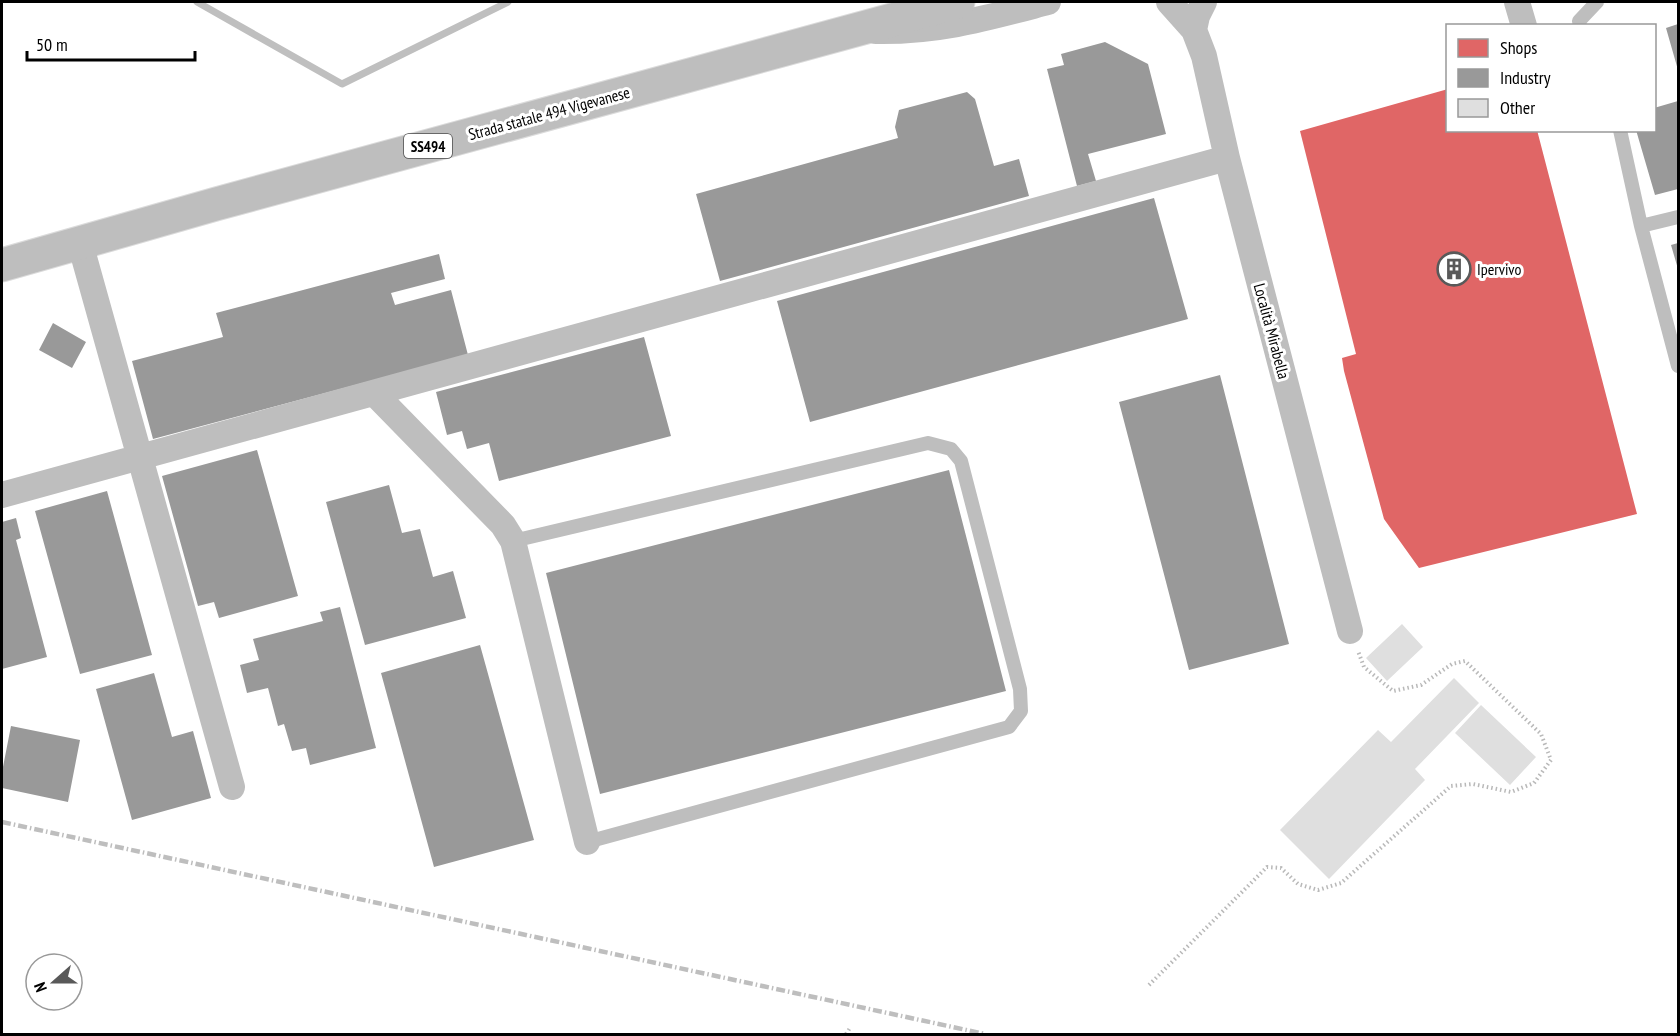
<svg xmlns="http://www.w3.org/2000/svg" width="1680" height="1036" font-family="'PT Sans Narrow',sans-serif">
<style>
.shops{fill:#e06666}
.industry{fill:#999}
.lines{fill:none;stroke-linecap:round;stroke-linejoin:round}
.stream{stroke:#bfbfbf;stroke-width:7}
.building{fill:#dfdfdf}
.primary-casing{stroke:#dbdbdb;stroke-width:35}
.path{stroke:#b9b9b9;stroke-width:4;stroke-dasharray:1.5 3;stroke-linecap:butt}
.lane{stroke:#bebebe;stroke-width:14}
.street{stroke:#bebebe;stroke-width:26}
.primary{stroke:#bebebe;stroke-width:33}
.rail{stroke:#bebebe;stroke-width:4.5;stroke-dasharray:9 3 1.5 3;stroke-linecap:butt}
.labels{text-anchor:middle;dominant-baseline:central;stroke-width:6;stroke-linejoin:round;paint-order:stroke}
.shield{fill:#fff;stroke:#4c4c4c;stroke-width:1.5}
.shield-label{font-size:15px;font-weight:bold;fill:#000}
.street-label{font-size:16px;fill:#000;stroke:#fff}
.poi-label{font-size:16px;fill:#000;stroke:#fff;text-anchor:start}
</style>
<rect width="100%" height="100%" fill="#fff"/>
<path class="shops" d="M1448,89V130H1537L1637,514L1419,568L1384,519L1344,371L1342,358L1356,354L1300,131Z"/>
<path class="industry" d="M1678,24V70L1666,28Z
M1105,42L1148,64L1166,134L1088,154L1096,181L1077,186L1047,69L1064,65L1061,54Z
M967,92L975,99L994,166L1019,159L1029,196L720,281L696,194L898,138L895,127L899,110Z
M1678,101V189L1655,195L1636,130H1654V108Z
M1154,198L1188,319L810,422L777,301Z
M1678,243V269L1671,245Z
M439,254L445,279L391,293L395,305L451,290L468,355L153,439L132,361L223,337L216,313Z
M53,323L86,342L72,368L39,350Z
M644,337L671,436L499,481L489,443L467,449L462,431L447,435L436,392Z
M1220,375L1289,644L1189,670L1119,402Z
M257,450L298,596L219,618L214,602L198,606L162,476Z
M949,470L1006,691L600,794L546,573Z
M389,485L402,533L420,529L433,577L453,571L466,618L365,645L326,502Z
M107,491L152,655L80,674L35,511Z
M16,518L21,538L16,540L47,657L2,669V522Z
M340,607L376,748L310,765L306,748L292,751L284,724L278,726L268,688L247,693L240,665L259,660L253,639L323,621L320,612Z
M480,645L534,840L434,867L381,673Z
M154,673L172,737L193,731L211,798L132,820L96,689Z
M11,726L80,740L68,802L2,788V772Z"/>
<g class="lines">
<path class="stream" d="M197,2L342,84L508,2"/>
</g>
<path class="building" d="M1402,624L1423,647L1387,681L1366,658Z
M1454,678L1479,703L1415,769L1425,780L1329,879L1280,830L1378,730L1391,742Z
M1481,705L1536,757L1510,785L1455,733Z"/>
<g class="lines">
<defs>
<path id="primary" d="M2,265L216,204L958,2"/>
</defs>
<use href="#primary" class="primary-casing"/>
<path class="path" d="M1149,985L1267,867L1281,868L1298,884L1318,890L1341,883L1451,786L1473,784L1511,792L1534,783L1551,760L1541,734L1465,661L1452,664L1421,685L1393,691L1364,667L1358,651
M846,1034L850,1028"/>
<path class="lane" d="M1580,26L1579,21L1597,2
M1620,130L1641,226L1678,217
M1641,226L1678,366
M513,541L928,443L951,449L961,461L1020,689L1021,711L1009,727L587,842"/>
<path class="street" d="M1169,2L1194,30L1204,56L1227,158L1350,631
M1517,2L1524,26
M1194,30L1197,16L1204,2
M876,31C940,32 987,18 1048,2
M80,243L232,787
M374,393L503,525L513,541L587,842
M2,495L1227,158"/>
<use href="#primary" class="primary"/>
<path class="rail" d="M2,822L985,1034"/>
</g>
<defs>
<symbol id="building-ring" viewBox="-11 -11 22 22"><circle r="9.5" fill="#fff" stroke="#595959" stroke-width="1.5"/><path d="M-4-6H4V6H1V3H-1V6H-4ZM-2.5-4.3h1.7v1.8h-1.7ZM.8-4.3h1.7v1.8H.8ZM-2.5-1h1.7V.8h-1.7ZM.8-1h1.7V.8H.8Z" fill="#595959"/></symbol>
</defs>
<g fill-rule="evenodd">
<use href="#building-ring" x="1435" y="250" width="38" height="38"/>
</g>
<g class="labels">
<rect class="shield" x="404" y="134" width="48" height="24" rx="4.5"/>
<g class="shield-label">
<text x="428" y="146">SS494</text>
</g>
<g class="street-label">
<text transform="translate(549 113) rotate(-15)">Strada statale 494 Vigevanese</text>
<text transform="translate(1272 331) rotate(75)">Località Mirabella</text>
</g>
<g class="poi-label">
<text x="1477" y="269">Ipervivo</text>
</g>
</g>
<rect width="1680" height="1036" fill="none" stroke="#000000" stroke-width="6"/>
<rect x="1446" y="24" width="210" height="108" fill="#ffffff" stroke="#999999" stroke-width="1.5"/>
<rect x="1458" y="39" width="30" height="18" fill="#e06666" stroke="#999999" stroke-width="1.5"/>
<text x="1500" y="54" font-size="18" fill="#000000">Shops</text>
<rect x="1458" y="69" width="30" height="18" fill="#999999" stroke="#999999" stroke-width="1.5"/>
<text x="1500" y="84" font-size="18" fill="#000000">Industry</text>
<rect x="1458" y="99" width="30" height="18" fill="#dfdfdf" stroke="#999999" stroke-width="1.5"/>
<text x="1500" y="114" font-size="18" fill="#000000">Other</text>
<g transform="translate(54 982) rotate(249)"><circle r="28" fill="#ffffff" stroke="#999999" stroke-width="1.5"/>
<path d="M0-4.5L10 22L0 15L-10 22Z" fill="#595959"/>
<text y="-9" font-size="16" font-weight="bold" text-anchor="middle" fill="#000000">N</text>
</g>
<path d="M27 51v9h168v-9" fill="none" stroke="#000000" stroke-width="3"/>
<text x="36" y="51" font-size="18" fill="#000000" stroke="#ffffff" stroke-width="4.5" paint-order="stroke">50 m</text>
</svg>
